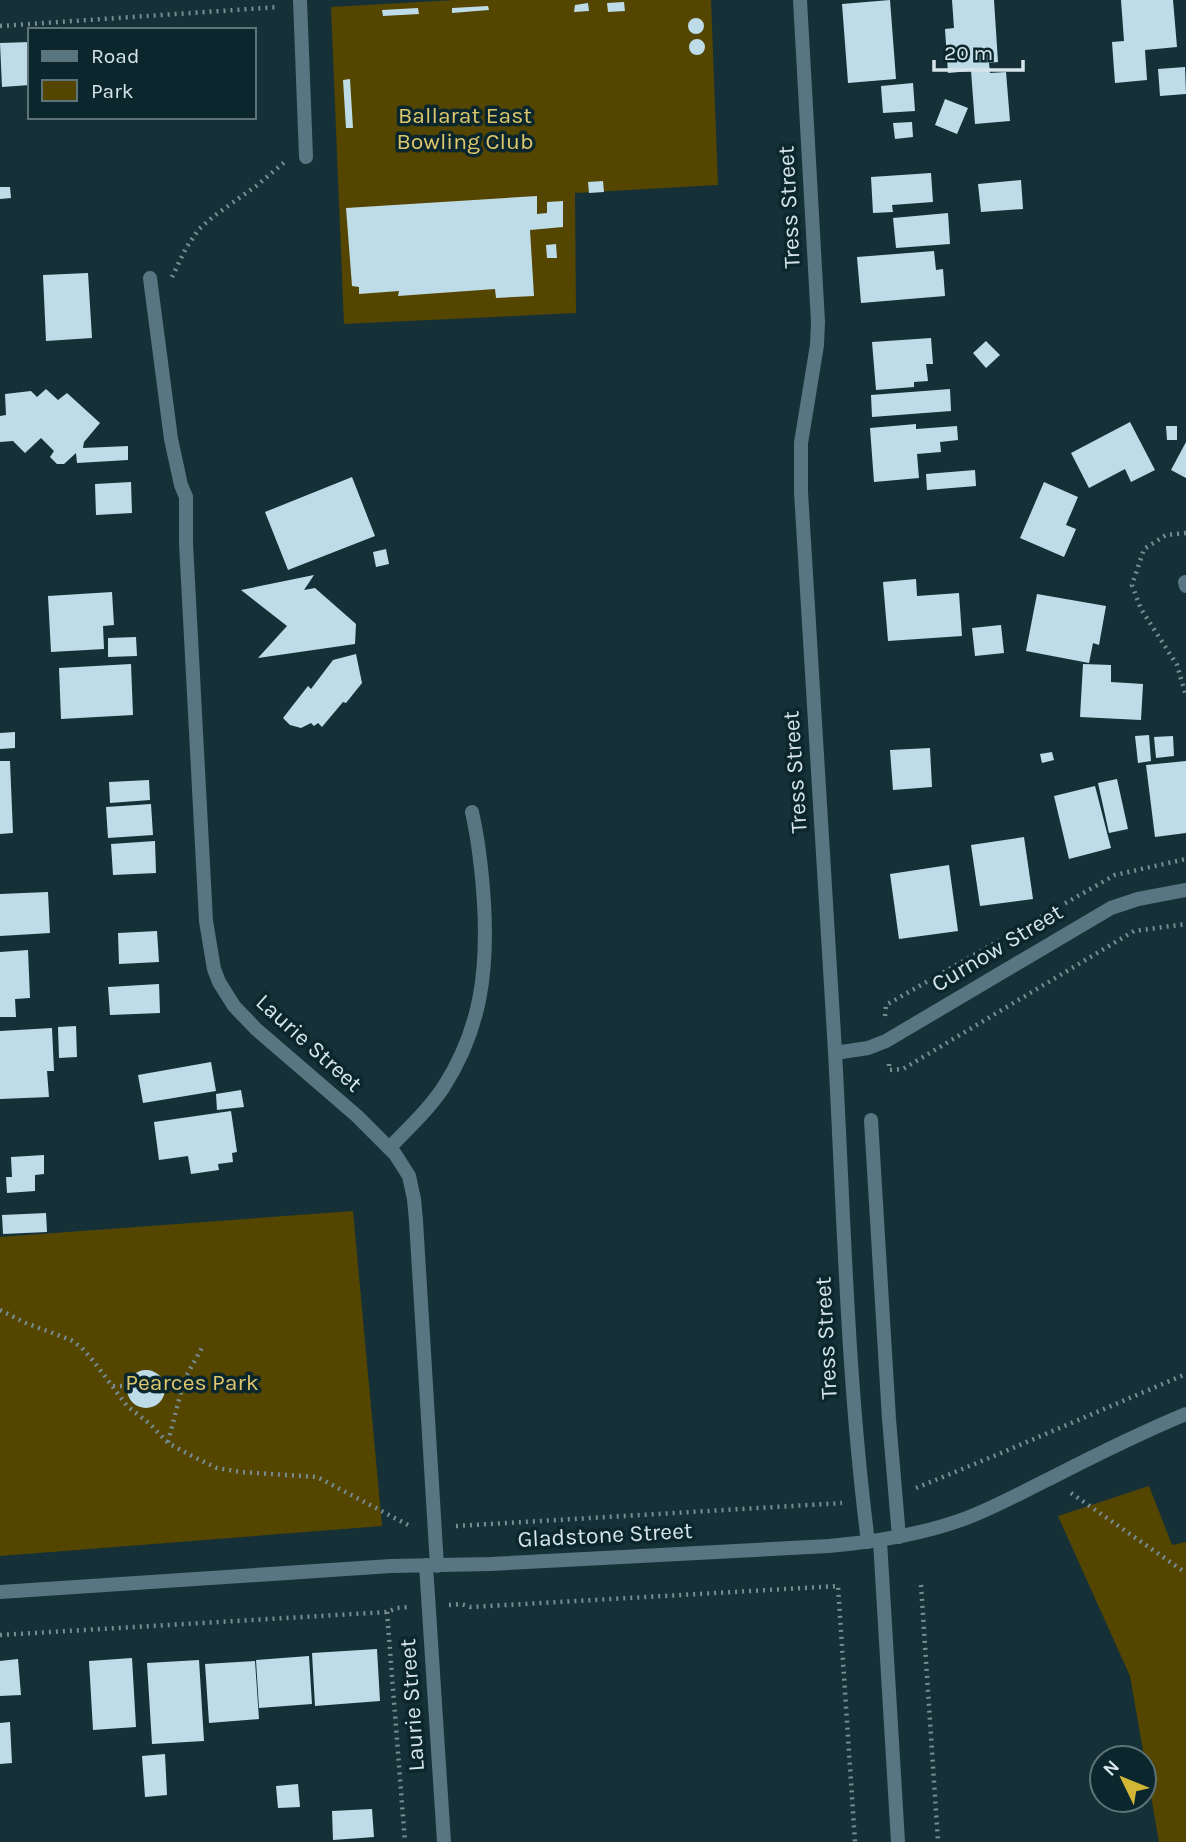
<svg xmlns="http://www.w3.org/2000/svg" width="1186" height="1842" font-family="Karla,sans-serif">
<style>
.green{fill:#544600}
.building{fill:#bedce8}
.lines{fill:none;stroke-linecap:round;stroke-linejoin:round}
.path{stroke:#788c93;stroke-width:4.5;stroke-dasharray:2 5;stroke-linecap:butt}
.service{stroke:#587681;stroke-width:14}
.minor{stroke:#587681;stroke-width:14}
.labels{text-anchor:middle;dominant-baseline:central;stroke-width:7;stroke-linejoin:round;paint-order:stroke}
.park-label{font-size:23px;fill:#dec76c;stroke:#0c262e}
.street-label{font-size:23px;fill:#d6e5ea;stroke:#0c262e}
</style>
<rect width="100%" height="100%" fill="#163038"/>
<path class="green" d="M455,0H711L718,185L575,193L576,313L344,324L331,7Z
M353,1211L382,1526L0,1556V1237Z
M1149,1486L1172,1545L1186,1542V1842H1159L1130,1676L1058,1516Z"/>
<path class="building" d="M890,0L896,79L848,83L842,4Z
M952,0H994L998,62L989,63L990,73L1006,72L1010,121L975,124L971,71L948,73L945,29L954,28Z
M1121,0H1173L1177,47L1145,50L1147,80L1115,83L1112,42L1124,41Z
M624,2L625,11L608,12L607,3Z
M588,3L589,11L574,12L575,5Z
M488,6L489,10L452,13V8Z
M418,8L419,14L383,16L382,10Z
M688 26a8 8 0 1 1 16 0a8 8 0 1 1-16 0Z
M689 47a8 8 0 1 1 16 0a8 8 0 1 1-16 0Z
M30,42V85L2,87L0,43Z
M1185,67L1186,94L1160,96L1158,69Z
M350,79L353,128H346L343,80Z
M913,83L915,111L883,113L881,86Z
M945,99L968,108L957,134L935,125Z
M912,122L913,137L895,139L893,123Z
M931,173L933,202L892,205L893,212L873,213L871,177Z
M1021,180L1023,209L981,212L978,184Z
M603,181L604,192L589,193L588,182Z
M0,187H10L11,198L0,199Z
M537,196V214L547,213V202L563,201V227L530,230L534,296L496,298L495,289L398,296L399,291L359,294V287L352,286L346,208Z
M948,213L950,244L896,248L893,218Z
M556,244L557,258H547L546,245Z
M934,251L936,270L943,269L945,296L861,303L857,257Z
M88,273L92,338L46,341L43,275Z
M931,338L933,364H926L928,381L914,382V387L876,390L872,342Z
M986,341L1000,355L986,368L973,353Z
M46,389L58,400L67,393L100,423L84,442L83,448L128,446V460L77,463L76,453L64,464H57L50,457L54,451L41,438L25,453L13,441L0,442V416L6,415L5,394L31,391L37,397Z
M950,389L951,411L872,417L871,395Z
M1130,422L1155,470L1131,482L1125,469L1089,488L1071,453Z
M916,424V429L957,426L958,440L940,442L941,452L917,454L919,478L874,482L870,428Z
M1166,426H1177V440H1167Z
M1186,442V478L1171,470Z
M975,470L976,486L927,490L926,474Z
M352,477L375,536L288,570L265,512Z
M131,482L132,513L96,515L95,484Z
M1044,482L1078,497L1066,525L1076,529L1064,557L1020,538Z
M386,549L389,564L376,567L373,552Z
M314,575L304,590L315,588L356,624L355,644L258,658L287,626L241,590Z
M916,579L917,596L959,593L962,636L888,641L883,582Z
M112,592L114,625L103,626L104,649L51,652L48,596Z
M1037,594L1106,606L1099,645L1093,643L1089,663L1026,651Z
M1001,625L1004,653L975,656L972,628Z
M136,637L137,656L108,657V638Z
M356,654L362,683L346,703L343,702L322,727L318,723L314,726L311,723L301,728L290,725L283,718L308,686L311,689L333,660Z
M131,664L133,715L61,719L59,668Z
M1083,664L1111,665V682L1143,684L1141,720L1080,717Z
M15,732V748L0,749V733Z
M1149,735L1151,761L1138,763L1135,736Z
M1173,736L1174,756L1156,758L1154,737Z
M930,748L932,787L893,790L890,750Z
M1052,752L1054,760L1042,763L1040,754Z
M0,761H10L13,833L0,834Z
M1186,761V833L1155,837L1146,765Z
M1117,779L1128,829L1109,833L1098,783Z
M149,780L150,800L110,803L109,782Z
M1095,786L1111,848L1069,859L1054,796Z
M151,804L153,835L108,838L106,807Z
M1024,837L1033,899L980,906L971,845Z
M155,841L156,873L113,875L111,844Z
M949,865L958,931L899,939L890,874Z
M48,892L50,933L0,936V894Z
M157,931L159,962L119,964L118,933Z
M28,950L30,998L15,999L16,1017H0V952Z
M159,984L160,1013L110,1015L108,987Z
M76,1026L77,1057L59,1058L58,1027Z
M52,1028L54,1071H47L49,1097L0,1099V1031Z
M211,1062L216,1091L143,1103L138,1075Z
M241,1090L244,1107L217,1110L216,1094Z
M231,1111L237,1152L232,1153L233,1162L218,1164L219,1170L191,1174L188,1156L159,1160L154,1122Z
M44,1155V1174L35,1175V1191L7,1193L6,1177H12L11,1157Z
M46,1213L47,1232L3,1234L2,1215Z
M127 1389a19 19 0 1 1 38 0a19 19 0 1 1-38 0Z
M377,1649L380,1701L315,1706L312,1653Z
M309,1656L312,1704L259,1708L256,1660Z
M132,1658L136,1727L93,1730L89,1661Z
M18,1659L21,1695L0,1696V1661Z
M199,1660L204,1741L152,1744L147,1663Z
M255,1661L259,1719L209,1723L205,1664Z
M10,1722L12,1763L0,1764V1723Z
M165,1754L167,1795L145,1797L142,1756Z
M298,1784L300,1807L278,1808L276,1786Z
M372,1809L374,1837L333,1840L332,1811Z"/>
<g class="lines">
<path class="path" d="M0,26L279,7
M172,277L186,248L199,229L214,216L256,186L287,160
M1186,533L1166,535L1144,549L1132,585L1141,609L1177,665L1186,696
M885,1016L886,1005L1115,875L1186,859
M889,1064V1070L903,1069L1134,931L1186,924
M0,1310L26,1323L71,1340L82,1348L95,1363L127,1406L150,1424L168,1443L192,1456L217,1468L241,1472L317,1477L412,1527
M113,1386H125
M168,1442L184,1380L203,1346
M916,1488L994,1456L1186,1374
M1071,1493L1186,1573
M456,1526L842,1503
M921,1585L938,1842
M449,1605L461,1604L471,1607L838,1586L855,1842
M387,1612L405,1842
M0,1635L387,1612L397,1608L409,1607"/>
<path class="service" d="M300,0L306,157
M150,278L171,439L181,485L186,497
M871,1120L889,1419L899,1537"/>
<path class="minor" d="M800,0L818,322L817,345L801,443V492C812,678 824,865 835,1052C844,1216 847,1378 868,1542
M186,497V543L206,921L214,969L219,982L234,1006L256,1029L357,1116L395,1154L409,1176L414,1199L416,1221L437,1566
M1185,582L1186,586
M835,1053L868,1048L886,1041L1111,908L1138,899L1186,890
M389,1148C408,1129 428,1110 443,1088C481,1029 488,971 484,903C482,872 479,843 472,812
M880,1541L898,1842
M426,1565L444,1842
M0,1592L391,1566L491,1564L829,1546C875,1542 920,1535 964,1519C994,1508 1022,1492 1051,1478C1096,1455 1140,1433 1186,1414"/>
</g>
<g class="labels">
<g class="park-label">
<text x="465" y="115">Ballarat East<tspan x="465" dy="26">Bowling Club</tspan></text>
<text x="192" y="1382">Pearces Park</text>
</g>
<g class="street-label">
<text transform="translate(789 207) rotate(-93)">Tress Street</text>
<text transform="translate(795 772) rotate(-94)">Tress Street</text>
<text transform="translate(997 948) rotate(-31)">Curnow Street</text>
<text transform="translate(309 1043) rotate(42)">Laurie Street</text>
<text transform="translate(826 1338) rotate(-93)">Tress Street</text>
<text transform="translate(605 1535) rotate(-3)">Gladstone Street</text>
<text transform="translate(412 1705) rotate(-94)">Laurie Street</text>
</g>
</g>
<rect x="28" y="28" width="228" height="91" fill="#0c262e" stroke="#5d7279" stroke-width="2"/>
<rect x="42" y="51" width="35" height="10" fill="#587681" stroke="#5d7279" stroke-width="2"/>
<text x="91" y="63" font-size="21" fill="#d6e5ea">Road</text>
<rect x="42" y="80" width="35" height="21" fill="#544600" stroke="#5d7279" stroke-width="2"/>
<text x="91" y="98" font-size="21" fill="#d6e5ea">Park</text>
<g transform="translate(1123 1779) rotate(313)"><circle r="33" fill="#0c262e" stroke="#5d7279" stroke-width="2"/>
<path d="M0-5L12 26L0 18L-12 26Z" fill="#d3b635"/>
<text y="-10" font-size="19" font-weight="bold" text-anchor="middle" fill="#d6e5ea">N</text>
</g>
<path d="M934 60v10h89v-10" fill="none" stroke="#d6e5ea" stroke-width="3.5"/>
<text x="944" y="60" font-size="21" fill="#d6e5ea" stroke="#0c262e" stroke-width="5" paint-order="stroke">20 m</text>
</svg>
